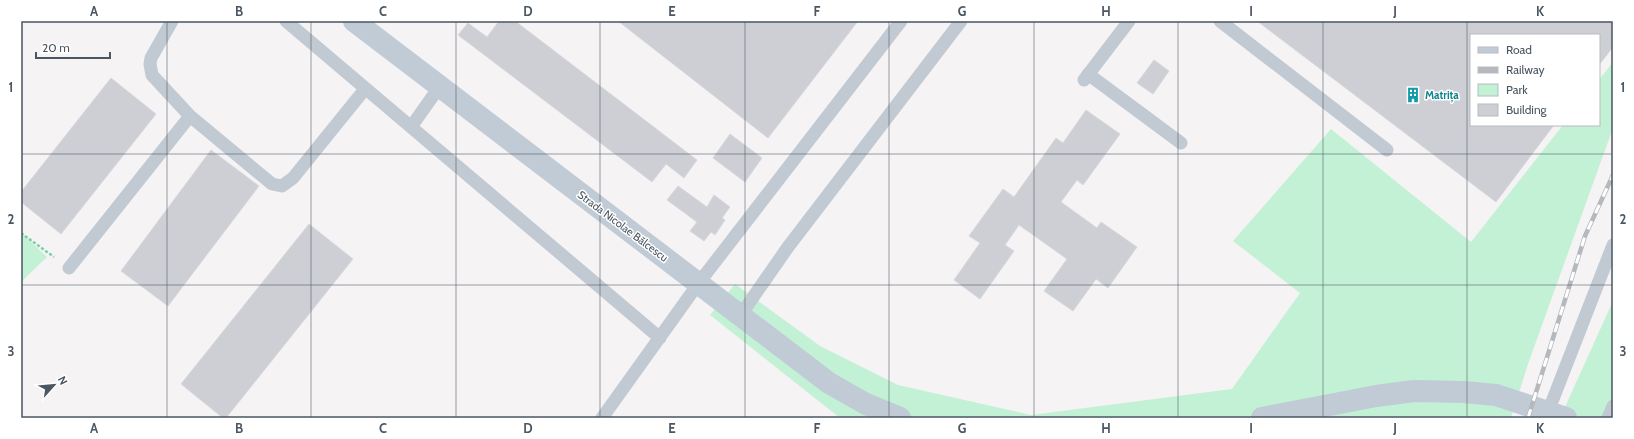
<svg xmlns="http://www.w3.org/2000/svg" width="1634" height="439" font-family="Cabin,sans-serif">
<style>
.green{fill:#c3f1d5}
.building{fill:#cdcfd5;stroke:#d7d9de}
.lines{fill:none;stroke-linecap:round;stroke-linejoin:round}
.path{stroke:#7ad0a6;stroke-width:2.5;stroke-dasharray:3 2;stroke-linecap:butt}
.lane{stroke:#c1cad2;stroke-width:13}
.secondary{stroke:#c1cbd6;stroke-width:22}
.rail-casing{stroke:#b5b8bd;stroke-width:4.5}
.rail{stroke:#fff;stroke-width:3;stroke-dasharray:9;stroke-linecap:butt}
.grid{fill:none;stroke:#4a5661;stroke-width:1;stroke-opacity:0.55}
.labels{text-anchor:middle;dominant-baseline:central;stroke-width:3;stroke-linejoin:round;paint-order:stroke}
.culture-label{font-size:11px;font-weight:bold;fill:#0d838f;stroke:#fff;text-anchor:start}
.street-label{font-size:11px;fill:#4a5661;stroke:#fff}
.neatline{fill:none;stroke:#4a5661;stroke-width:1.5}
.grid-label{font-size:13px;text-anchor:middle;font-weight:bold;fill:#4a5661}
</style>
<rect width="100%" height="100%" fill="#f5f3f3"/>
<path class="green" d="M1613,62V128L1528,364L1511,418H840L710,315L735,284L820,346L898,385L1031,415L1232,389L1300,293L1233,241L1331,129L1471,242L1563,125H1599V80Z
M21,232L47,257L21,282Z
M1613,301V418H1560Z"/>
<path class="building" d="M499,21H515L697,160L684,178L666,164L652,182L458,35L468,23L487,37Z
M618,21H858L768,138Z
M1257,21H1613V47L1599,65V35H1471V125H1554L1496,202Z
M1154,60L1169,71L1153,94L1137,83Z
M111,78L156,114L61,234L21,202V192Z
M1086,110L1120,134L1083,185L1077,180L1061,202L1097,228L1101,222L1137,247L1108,288L1096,279L1073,311L1044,291L1067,259L1019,225L1005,245L1014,251L980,299L954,280L980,243L969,236L1003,189L1014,197L1056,138L1063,143Z
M730,134L762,158L745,182L713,158Z
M211,150L259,186L168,306L121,271Z
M678,186L707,207L714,195L730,207L722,218L725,220L715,235L711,232L704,241L690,231L697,222L667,200Z
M309,224L353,259L226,418H223L181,384Z"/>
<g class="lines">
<path class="path" d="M21,233L54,257"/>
<path class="lane" d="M172,21L151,58L150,64L152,75L190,116L272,184L282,186L293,178L365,89
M286,21L660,338
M1220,21L1387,150
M1088,74L1181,143
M1084,80L1129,21
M411,127L440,86
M69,268L190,116
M740,316L788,247L961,21
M1548,412L1613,245
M602,418L698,284L901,21
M1608,418L1613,406"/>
<path class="secondary" d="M354,21L829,383L866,404L900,418
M1262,418L1376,396L1414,391L1464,392L1496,395L1566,418"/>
<defs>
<path id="rail" d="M1528,418L1585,236L1613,175"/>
</defs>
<use href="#rail" class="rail-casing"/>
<use href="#rail" class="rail"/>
</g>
<path class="grid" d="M167,21V418M311,21V418M456,21V418M600,21V418M745,21V418M889,21V418M1034,21V418M1178,21V418M1323,21V418M1467,21V418M21,154H1613M21,285H1613"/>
<defs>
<symbol id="building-bare" viewBox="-9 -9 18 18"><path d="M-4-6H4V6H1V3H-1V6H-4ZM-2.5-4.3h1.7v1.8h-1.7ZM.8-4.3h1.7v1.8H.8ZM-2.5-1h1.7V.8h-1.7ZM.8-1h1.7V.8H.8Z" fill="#0f9aa8" stroke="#fff" stroke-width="2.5" paint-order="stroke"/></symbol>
</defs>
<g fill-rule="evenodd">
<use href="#building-bare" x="1402" y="84" width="22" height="22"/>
</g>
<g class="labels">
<g class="culture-label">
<text x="1425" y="95">Matrița</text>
</g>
<g class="street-label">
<text transform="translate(623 226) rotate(37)">Strada Nicolae Bălcescu</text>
</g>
</g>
<rect width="1634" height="439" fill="none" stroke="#ffffff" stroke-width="44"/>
<rect x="1470" y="34" width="130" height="92" fill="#ffffff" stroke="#b7bbc0"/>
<rect x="1478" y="47" width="20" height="6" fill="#c1cbd6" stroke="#b7bbc0"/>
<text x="1506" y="54" font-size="12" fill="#4a5661">Road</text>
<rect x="1478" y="67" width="20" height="6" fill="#b5b8bd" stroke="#b7bbc0"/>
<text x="1506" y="74" font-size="12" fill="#4a5661">Railway</text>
<rect x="1478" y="84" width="20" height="12" fill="#c3f1d5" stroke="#b7bbc0"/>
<text x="1506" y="94" font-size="12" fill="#4a5661">Park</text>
<rect x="1478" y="104" width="20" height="12" fill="#cdcfd5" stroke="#b7bbc0"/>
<text x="1506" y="114" font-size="12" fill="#4a5661">Building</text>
<g transform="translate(54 385) rotate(63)" stroke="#ffffff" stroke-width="3" paint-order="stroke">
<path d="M0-3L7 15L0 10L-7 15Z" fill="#4a5661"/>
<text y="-6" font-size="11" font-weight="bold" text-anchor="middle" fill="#4a5661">N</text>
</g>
<path d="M36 52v6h74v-6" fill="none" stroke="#4a5661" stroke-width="2"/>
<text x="42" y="52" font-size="12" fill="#4a5661" stroke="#ffffff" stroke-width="3" paint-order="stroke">20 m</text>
<rect x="22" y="22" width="1590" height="395" class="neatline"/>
<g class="grid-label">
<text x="94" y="16">A</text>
<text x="239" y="16">B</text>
<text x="383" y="16">C</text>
<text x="528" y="16">D</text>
<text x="672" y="16">E</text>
<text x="817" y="16">F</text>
<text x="962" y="16">G</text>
<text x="1106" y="16">H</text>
<text x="1251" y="16">I</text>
<text x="1395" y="16">J</text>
<text x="1540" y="16">K</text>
<text x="11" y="92">1</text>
<text x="1623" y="92">1</text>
<text x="11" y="224">2</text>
<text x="1623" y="224">2</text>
<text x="11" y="356">3</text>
<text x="1623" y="356">3</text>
<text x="94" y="433">A</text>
<text x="239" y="433">B</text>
<text x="383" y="433">C</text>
<text x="528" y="433">D</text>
<text x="672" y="433">E</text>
<text x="817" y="433">F</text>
<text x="962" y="433">G</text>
<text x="1106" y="433">H</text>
<text x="1251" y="433">I</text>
<text x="1395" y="433">J</text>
<text x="1540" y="433">K</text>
</g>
</svg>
